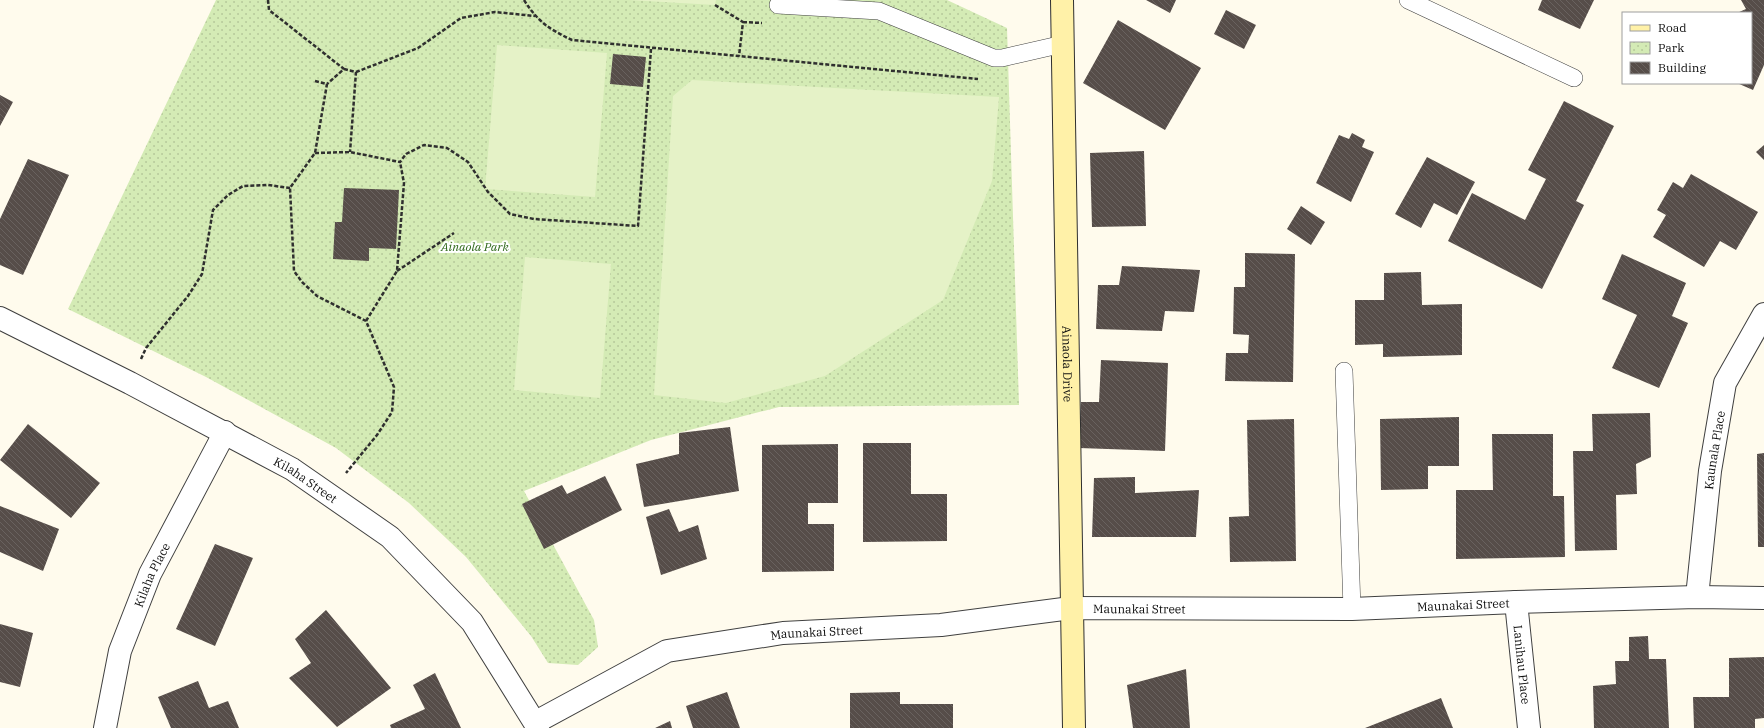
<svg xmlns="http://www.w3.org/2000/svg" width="1764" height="728" font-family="'IBM Plex Serif',serif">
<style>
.park{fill:url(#park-dots)}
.pitch{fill:#e5f2c7}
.building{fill:url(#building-back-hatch)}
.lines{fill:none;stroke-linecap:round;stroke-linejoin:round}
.lane-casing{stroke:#404040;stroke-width:18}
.street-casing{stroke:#404040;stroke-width:24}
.secondary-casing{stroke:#2f2f2f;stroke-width:24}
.path{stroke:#2f2f2f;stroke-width:2.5;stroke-dasharray:4 2;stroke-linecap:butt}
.lane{stroke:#fff;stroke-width:17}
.street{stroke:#fff;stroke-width:22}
.secondary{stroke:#fff1a8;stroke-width:22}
.labels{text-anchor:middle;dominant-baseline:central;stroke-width:4;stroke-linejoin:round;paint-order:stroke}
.park-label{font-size:12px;font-style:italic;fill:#2e681a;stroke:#fff}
.street-label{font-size:12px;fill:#0d0d0d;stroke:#fff}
</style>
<defs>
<pattern id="park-dots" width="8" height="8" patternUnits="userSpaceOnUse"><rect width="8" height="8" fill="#d4ebb5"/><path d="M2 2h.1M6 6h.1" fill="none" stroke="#b5c89a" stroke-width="1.8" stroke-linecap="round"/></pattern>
<pattern id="building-back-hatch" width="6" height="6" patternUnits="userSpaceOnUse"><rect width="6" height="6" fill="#564d49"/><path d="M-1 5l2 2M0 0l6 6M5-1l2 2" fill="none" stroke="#69625f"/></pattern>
</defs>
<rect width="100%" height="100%" fill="#fffbed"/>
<path class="park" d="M216,0H947L1007,28L1019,405L779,407L651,440L524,491L594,620L598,647L578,665L548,663L531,636L466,557L409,503L336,448L206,377L68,309Z"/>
<path class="pitch" d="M628,0H716L715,5Z
M497,45L607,53L595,197L485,189Z
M692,80L999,97L992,181L943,300L825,376L726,403L654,395L673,96Z
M525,257L611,264L600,398L514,390Z"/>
<path class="building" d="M1146,0H1176L1170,13Z
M1542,0H1594L1580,29L1538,10Z
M1741,0H1764V65L1753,90L1737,83H1751V13H1737L1746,9Z
M1226,10L1256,25L1244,49L1214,34Z
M1118,20L1201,68L1165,130L1083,83Z
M613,54L646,57L643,87L610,84Z
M0,95L13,102L0,126Z
M1564,101L1614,126L1576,201L1584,205L1542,289L1448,241L1472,193L1525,220L1546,179L1528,170Z
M1352,133L1365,140L1362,147L1374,152L1351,202L1316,183L1339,135L1349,139Z
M1764,145V160L1756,152Z
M1144,151L1146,226L1092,227L1090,153Z
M1427,157L1475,182L1457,215L1434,203L1421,228L1395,214Z
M28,159L69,175L23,275L0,265V219Z
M1691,174L1758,212L1736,250L1720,241L1704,267L1653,237L1666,215L1657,210L1673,182L1683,188Z
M344,188L399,190L396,249L369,248V261L333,259L335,222H342Z
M1301,206L1325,222L1311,245L1287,229Z
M1245,253L1295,254L1293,382L1225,381L1226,353H1248L1249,335L1233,334L1234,287H1245Z
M1622,254L1686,283L1672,316L1688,323L1659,388L1612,368L1637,315L1602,299Z
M1122,266L1200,270L1194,312L1165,311L1162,331L1096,329L1098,285H1119Z
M1421,272L1422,305L1462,304V355L1383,357V344L1355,345V300H1384V273Z
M1101,360L1168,363L1165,451L1079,448L1081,402H1099Z
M1650,413L1651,457L1636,464L1637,494L1616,495L1617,550L1575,551L1573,451H1593L1592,414Z
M1459,417V466H1428V489L1381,490L1380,419Z
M1294,419L1296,561L1230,562L1229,517L1249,516L1247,420Z
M28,424L100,483L71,518L0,460Z
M730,427L739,491L644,507L636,464L679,454V433Z
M1492,434H1553V496H1564L1565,557L1456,559V490H1493Z
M863,443H911V494H947V541L863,542Z
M838,444V503H808V524H834V571L762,572V445Z
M1764,453V547H1758L1757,454Z
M605,476L622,510L544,549L522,504L562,485L567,494Z
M1135,477V493L1199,490L1196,537H1092L1094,478Z
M0,506L59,529L43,571L0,552Z
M669,509L679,532L698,525L707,559L661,575L646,517Z
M215,544L253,558L215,646L176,629Z
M326,610L391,688L337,727L289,678L311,663L295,639Z
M0,624L33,633L20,687L0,682Z
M1648,636L1649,659H1666L1669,728H1594L1593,686L1616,684L1615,661H1629V637Z
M1764,657V718L1755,719V728H1694L1693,697H1729V658Z
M1186,669L1190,728H1133L1127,685Z
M435,673L461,728H391L390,725L425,709L413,685Z
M198,681L209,708L228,701L239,728H171L158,697Z
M727,692L740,728H693L686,706Z
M900,692V704H953V728H850V693Z
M1441,698L1453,728H1365Z
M670,721L672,728H655Z"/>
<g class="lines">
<defs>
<path id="lane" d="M1408,0L1574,78
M778,5L879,11L994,58H1002L1063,44
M1344,371L1352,609"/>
<g id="street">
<path id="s1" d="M0,318L130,383L292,469L390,537L472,622L538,728"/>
<path id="s2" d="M1697,597L1710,471L1725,383L1764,314"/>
<path id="s3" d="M1516,602L1529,728"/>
<path id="s4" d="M536,722L667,651L783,633L941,625L1071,608L1352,609L1516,602L1697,597L1764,598"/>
<path id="s5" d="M105,728L120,651L150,574L225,432"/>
</g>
<g id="secondary">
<path id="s6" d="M1062,0L1074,728"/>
</g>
</defs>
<use href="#lane" class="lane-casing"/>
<use href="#street" class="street-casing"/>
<use href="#secondary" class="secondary-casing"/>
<path class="path" d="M268,0L269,10L344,69L327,84
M524,0C538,22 549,29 572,40L978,79
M715,5L743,22L739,56
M743,22L762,23
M344,69L356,72L350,152
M356,72L418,48L461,18L495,12L535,16
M315,81L327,84L315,153L290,188L294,271L302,282L317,296L366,321L394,387L392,412L377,435L346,473
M315,153L350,152L400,162L406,154L424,145L447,148L468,162L488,192L510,214L534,219L638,226L651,49
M397,271L454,233
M366,321L397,271L404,183L400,162
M141,359L146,348L188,296L202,274L213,210L228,195L243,186L268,185L290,188"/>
<use href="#lane" class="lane"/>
<use href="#street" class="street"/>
<use href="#secondary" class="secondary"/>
</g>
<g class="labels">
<g class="park-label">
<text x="475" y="246">Ainaola Park</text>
</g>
<g class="street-label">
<text stroke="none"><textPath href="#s6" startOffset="364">Ainaola Drive</textPath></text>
<text stroke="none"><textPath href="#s2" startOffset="148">Kaunala Place</textPath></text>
<text stroke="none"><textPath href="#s1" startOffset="346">Kilaha Street</textPath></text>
<text stroke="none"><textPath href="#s5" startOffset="161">Kilaha Place</textPath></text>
<text stroke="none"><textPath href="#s4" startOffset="948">Maunakai Street</textPath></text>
<text stroke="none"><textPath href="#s4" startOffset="624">Maunakai Street</textPath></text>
<text stroke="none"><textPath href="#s4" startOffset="300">Maunakai Street</textPath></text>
<text stroke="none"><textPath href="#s3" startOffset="63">Lanihau Place</textPath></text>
</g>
</g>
<rect x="1622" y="12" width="130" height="72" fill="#ffffff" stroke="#9e9e9e"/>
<rect x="1630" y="25" width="20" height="6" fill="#fff1a8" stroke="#9e9e9e"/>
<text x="1658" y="32" font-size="12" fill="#0d0d0d">Road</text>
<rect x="1630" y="42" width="20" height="12" fill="url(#park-dots)" stroke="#9e9e9e"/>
<text x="1658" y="52" font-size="12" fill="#0d0d0d">Park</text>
<rect x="1630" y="62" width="20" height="12" fill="url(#building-back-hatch)" stroke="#9e9e9e"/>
<text x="1658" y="72" font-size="12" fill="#0d0d0d">Building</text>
</svg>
